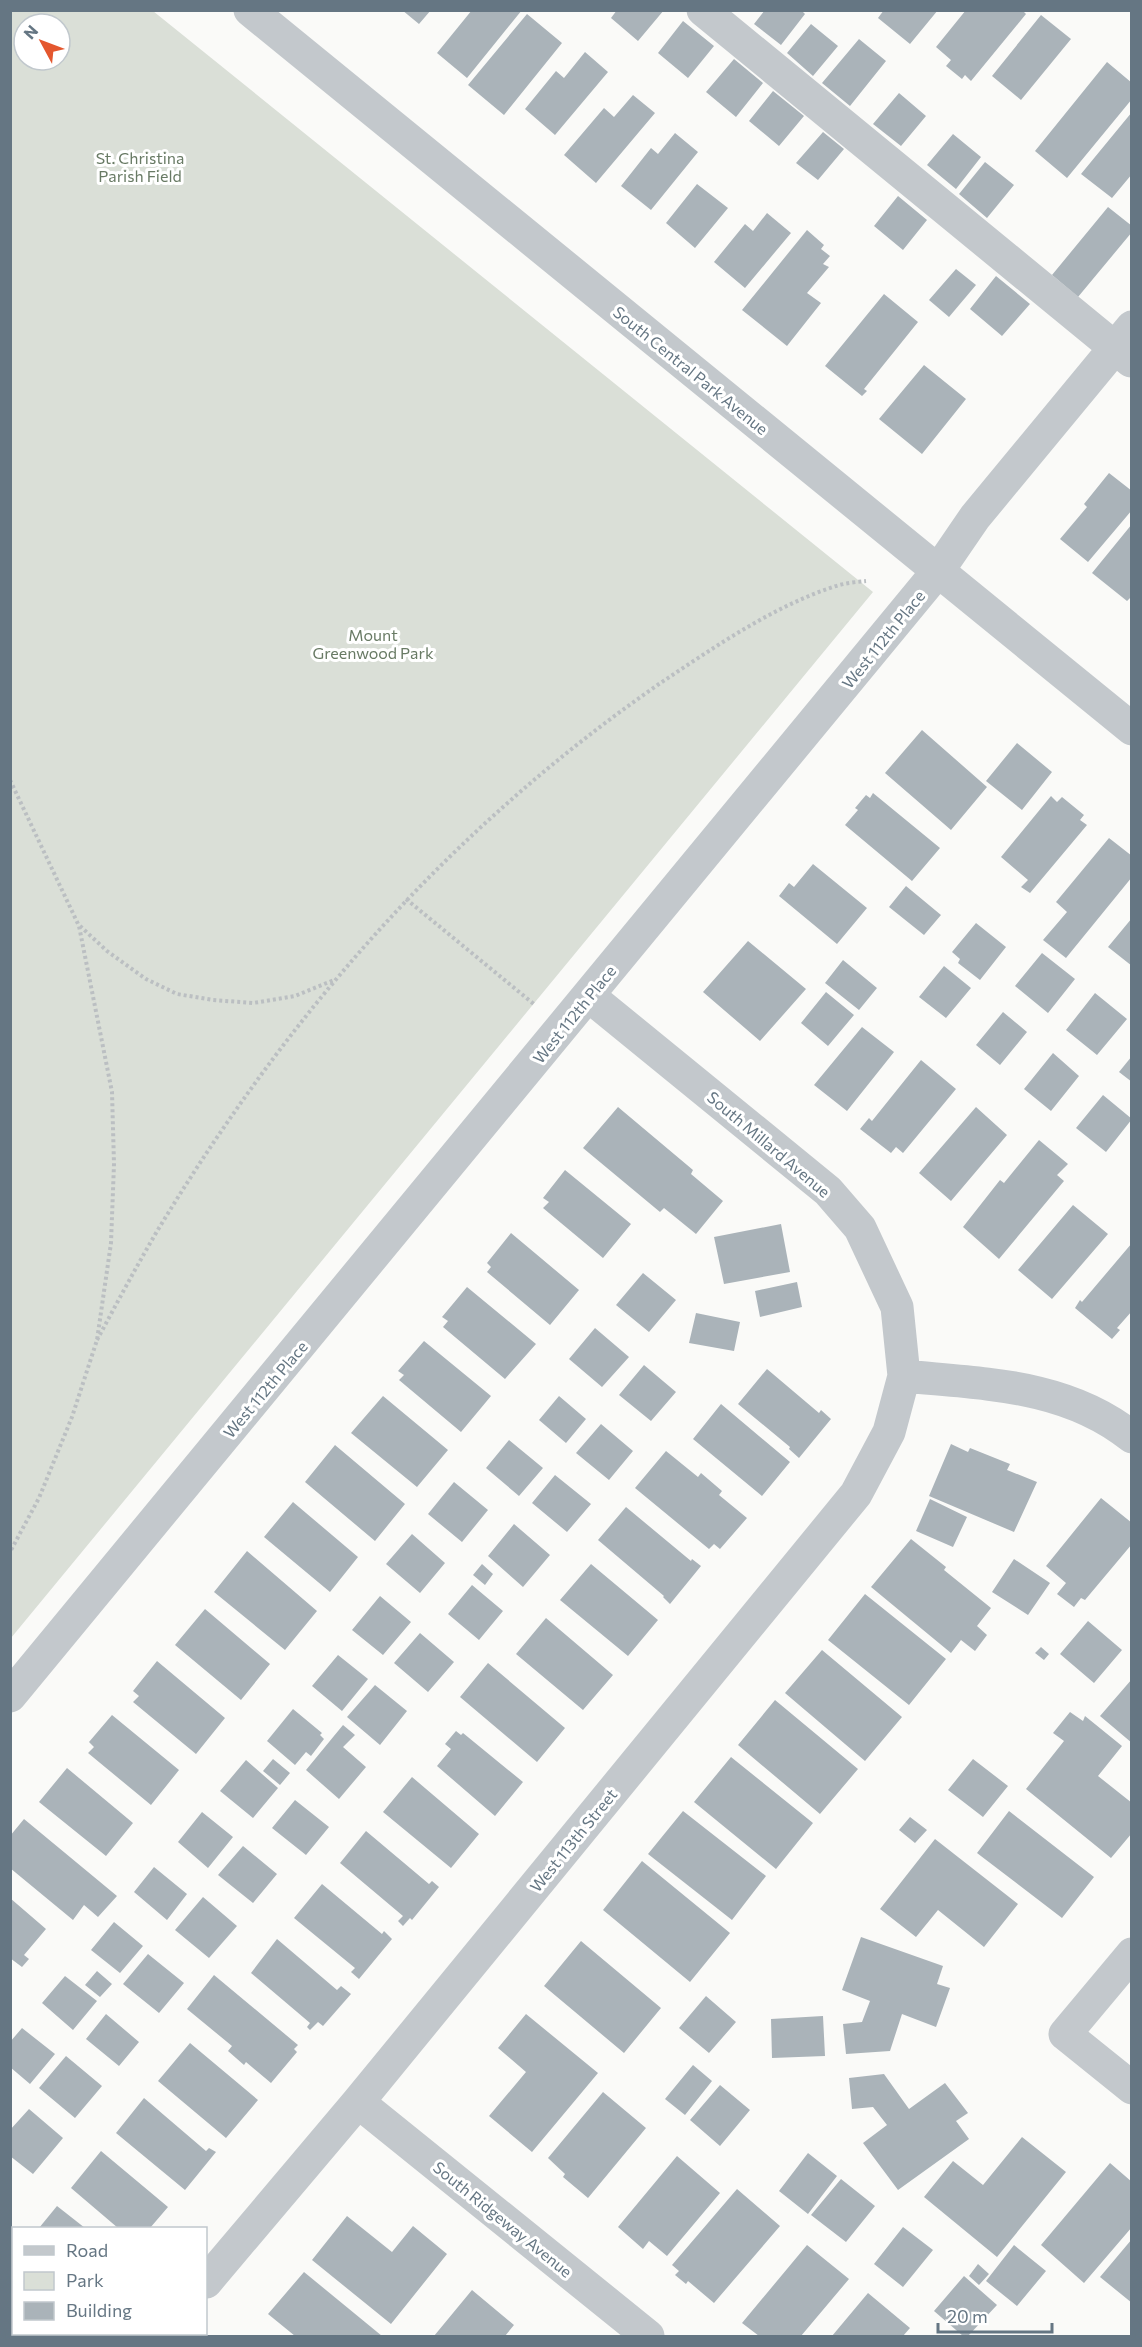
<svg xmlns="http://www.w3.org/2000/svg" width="1142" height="2347" font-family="Commissioner,sans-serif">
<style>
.green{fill:#dadfd7;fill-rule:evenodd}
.building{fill:#aab3b9}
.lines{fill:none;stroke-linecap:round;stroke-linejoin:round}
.path{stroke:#bbbfc2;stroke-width:4;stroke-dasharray:3 3;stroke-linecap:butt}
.minor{stroke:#c3c8cc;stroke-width:33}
.labels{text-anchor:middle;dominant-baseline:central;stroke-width:6;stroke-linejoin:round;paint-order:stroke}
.park-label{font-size:16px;fill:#687a64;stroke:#fff}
.street-label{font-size:16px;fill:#657683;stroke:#fff}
</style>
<rect width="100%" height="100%" fill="#fafaf8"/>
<path class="green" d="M11,10L153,11L873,592L11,1638ZM24,24H60V60H24Z"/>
<path class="building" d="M402,10H431L419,24Z
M472,10H522L467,78L437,53Z
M617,10H664L638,41L611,18Z
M765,10H801L805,14L781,45L754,24Z
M884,10H938L910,44L878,18Z
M966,10H1022L1026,14L971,81L965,75L962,79L946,66L951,60L936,47Z
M527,14L562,43L504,115L468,85Z
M1041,15L1071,39L1021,100L992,76Z
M683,21L714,46L688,78L658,53Z
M811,24L838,46L813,76L787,53Z
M859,39L886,61L850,106L822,83Z
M585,52L608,72L555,135L525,109L556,71L564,78Z
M734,59L763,83L736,117L706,92Z
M1107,62L1132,83V99L1067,178L1035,151Z
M773,91L804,116L779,146L749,121Z
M899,93L926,116L901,146L873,124Z
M633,95L655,113L596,183L564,155L604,108L614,117Z
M1132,112V174L1112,198L1081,174Z
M823,132L844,149L818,180L796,163Z
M675,133L698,152L651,210L621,186L651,148L658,154Z
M953,134L981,157L956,189L927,165Z
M985,162L1014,185L987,218L959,194Z
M697,184L728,208L695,248L666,223Z
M898,196L927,220L903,250L874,226Z
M1108,207L1132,226V232L1078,297L1052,275Z
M767,213L791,233L745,288L714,262L745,224L753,231Z
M807,230L824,245L821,249L830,256L823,264L829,267L807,293L821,303L787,346L742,310Z
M956,269L976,285L949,317L929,300Z
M996,276L1030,304L1002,336L970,309Z
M884,294L918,322L864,389L867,391L862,396L825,366Z
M924,365L966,399L922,454L879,419Z
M1109,473L1132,491V510L1088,562L1060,539L1087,507L1084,504Z
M1132,524V596L1127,601L1092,573Z
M922,730L987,787L951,830L885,773Z
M1017,743L1052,772L1022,810L986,781Z
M873,793L940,848L912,881L845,825L858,810L855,808L866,795L870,798Z
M1051,796L1057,802L1062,797L1084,815L1080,820L1087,825L1030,893L1021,887L1028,880L1001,857Z
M1109,838L1132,856V877L1066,958L1043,940L1067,912L1056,902Z
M813,864L867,908L837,944L779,896L789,883L794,887Z
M906,886L941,915L924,935L889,907Z
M1132,918V966L1108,947Z
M976,923L1006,947L980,980L958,963L960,959L952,952Z
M748,941L806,989L760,1041L703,992Z
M1042,953L1075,979L1048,1013L1015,986Z
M843,960L877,988L859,1010L825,983Z
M944,966L971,988L946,1018L919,997Z
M826,992L854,1015L828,1046L801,1023Z
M1095,993L1127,1019L1097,1055L1066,1030Z
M1003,1012L1027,1032L1000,1065L976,1045Z
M862,1027L894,1052L847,1111L814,1085Z
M1053,1053L1079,1076L1051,1111L1024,1089Z
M1132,1056V1082L1119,1072Z
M921,1060L956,1089L903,1153L896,1147L891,1153L860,1129L869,1118L872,1121Z
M1103,1095L1132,1119L1106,1152L1076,1128Z
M618,1107L693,1170L691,1174L723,1201L696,1234L664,1208L660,1212L583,1148Z
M976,1107L1007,1135L951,1201L919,1173Z
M1039,1140L1068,1164L1057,1175L1064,1181L999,1259L963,1227L1000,1180L1004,1183Z
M565,1170L631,1224L603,1258L543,1208L549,1202L543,1198Z
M1073,1205L1108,1234L1052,1299L1018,1270Z
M781,1224L790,1272L724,1284L714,1237Z
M511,1233L579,1290L550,1325L487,1272L491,1267L487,1263Z
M1132,1243V1311L1117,1328L1120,1330L1112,1339L1075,1308L1080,1300L1082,1302Z
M643,1273L676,1300L649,1332L616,1305Z
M797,1282L802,1307L760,1317L755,1291Z
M467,1287L536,1344L505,1379L443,1327L448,1321L442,1317Z
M696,1313L740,1322L734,1351L689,1343Z
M595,1328L629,1357L602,1387L569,1359Z
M424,1341L491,1396L461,1432L399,1380L404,1375L398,1371Z
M644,1365L676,1392L651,1421L619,1395Z
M767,1369L819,1413L821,1410L831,1419L799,1458L789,1449L790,1447L738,1404Z
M383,1396L448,1450L417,1487L351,1433Z
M559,1396L586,1419L566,1443L539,1420Z
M721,1404L790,1462L762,1496L693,1439Z
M601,1424L633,1451L609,1480L576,1453Z
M509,1440L543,1468L519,1496L486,1468Z
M951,1444L968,1452L970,1448L1010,1464L1007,1470L1037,1482L1014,1532L929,1496Z
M335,1445L405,1504L375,1541L305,1482Z
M666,1451L698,1477L701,1473L722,1491L719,1495L747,1518L720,1549L714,1544L709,1549L635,1488Z
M555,1475L591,1504L567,1532L532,1503Z
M454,1482L488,1510L462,1542L428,1514Z
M1101,1498L1132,1523V1544L1085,1600L1081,1598L1074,1607L1057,1594L1066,1583L1046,1566Z
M930,1499L967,1517L953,1547L916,1531Z
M293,1502L358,1557L330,1592L264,1537Z
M626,1507L691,1561L692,1559L701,1566L670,1604L663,1597L664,1596L598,1540Z
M514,1524L550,1555L523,1587L488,1556Z
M412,1534L445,1563L420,1593L386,1564Z
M911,1539L946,1567L944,1570L991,1608L977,1626L987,1635L975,1651L961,1640L951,1653L871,1587Z
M247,1551L317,1611L285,1650L214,1592Z
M1014,1559L1050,1583L1028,1615L992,1592Z
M482,1564L493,1574L485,1585L473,1575Z
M591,1564L658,1620L628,1656L560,1600Z
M472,1585L503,1611L479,1640L448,1614Z
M865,1594L946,1659L909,1705L828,1640Z
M380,1596L411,1622L383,1655L352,1630Z
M205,1609L270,1664L241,1700L175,1645Z
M546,1618L613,1675L583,1710L516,1654Z
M1088,1621L1122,1650L1094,1683L1060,1654Z
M420,1633L454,1662L428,1692L394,1663Z
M1041,1647L1049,1654L1044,1660L1035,1653Z
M822,1650L902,1717L865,1761L785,1693Z
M338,1655L368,1679L342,1711L312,1686Z
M157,1661L225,1718L196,1754L133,1702L139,1696L133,1691Z
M488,1663L565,1728L537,1762L460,1697Z
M1132,1679V1743L1100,1716Z
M375,1685L407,1711L380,1745L347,1717Z
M775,1700L858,1769L820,1814L738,1745Z
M293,1709L322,1733L320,1735L324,1739L311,1756L306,1752L295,1765L267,1741Z
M1070,1712L1083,1721L1085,1716L1122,1746L1098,1776L1132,1803V1833L1111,1858L1026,1789L1064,1741L1053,1733Z
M112,1715L179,1770L151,1805L88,1753L94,1747L89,1742Z
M343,1725L355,1735L343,1747L366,1767L339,1799L306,1770Z
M456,1731L461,1735L463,1733L523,1782L495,1816L437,1766L451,1749L445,1744Z
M731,1757L813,1823L776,1869L694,1802Z
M273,1759L290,1773L280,1785L263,1771Z
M973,1759L1008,1786L983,1817L948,1790Z
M246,1760L278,1788L253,1818L220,1791Z
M67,1768L133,1823L106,1856L39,1802Z
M412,1777L479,1834L451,1868L383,1812Z
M295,1800L329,1827L306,1855L272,1828Z
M683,1811L766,1876L732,1920L648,1854Z
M1009,1811L1094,1877L1062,1918L977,1853Z
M202,1812L233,1837L208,1868L178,1842Z
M910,1817L927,1830L915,1843L899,1830Z
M24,1819L117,1896L98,1917L84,1905L73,1920L10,1868V1836Z
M366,1831L429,1884L432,1881L439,1887L412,1920L410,1918L403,1926L398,1921L403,1916L340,1863Z
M935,1839L1018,1904L984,1947L938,1910L916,1937L880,1909Z
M243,1846L277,1874L253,1903L218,1875Z
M642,1861L730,1933L690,1982L603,1910Z
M154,1867L187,1894L167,1920L134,1892Z
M322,1884L382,1934L384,1931L392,1939L359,1979L351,1972L355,1968L294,1918Z
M203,1897L237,1926L209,1958L175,1930Z
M10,1898L46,1929L24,1955L29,1959L22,1967L10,1958Z
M114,1922L143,1946L120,1973L91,1950Z
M861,1937L943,1966L937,1984L950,1988L936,2027L902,2014L890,2051L846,2054L843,2024L862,2022L870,2001L842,1990Z
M277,1939L337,1990L341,1986L351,1994L323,2026L318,2022L310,2030L307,2027L310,2023L251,1973Z
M581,1941L661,2008L624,2053L544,1986Z
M148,1954L184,1983L159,2013L123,1984Z
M97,1971L112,1984L100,1997L85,1985Z
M214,1975L298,2045L294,2049L297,2052L271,2083L246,2062L244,2065L228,2051L232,2046L187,2009Z
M65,1976L97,2001L73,2030L42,2003Z
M706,1996L736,2022L709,2053L679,2028Z
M106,2014L139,2042L119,2066L86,2039Z
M526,2014L598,2073L532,2152L489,2116L526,2072L498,2048Z
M823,2016L825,2056L772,2058L771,2019Z
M22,2028L55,2054L30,2084L10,2067V2042Z
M190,2043L258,2100L226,2138L158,2081Z
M66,2056L102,2086L75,2118L39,2088Z
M693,2065L712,2081L685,2115L665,2099Z
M884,2074L909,2109L945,2083L968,2113L956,2121L969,2139L898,2190L863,2143L887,2125L873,2107L852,2109L849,2078Z
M720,2085L750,2110L720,2146L690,2120Z
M603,2092L646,2128L588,2198L563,2177L565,2174L548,2158Z
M144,2098L206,2151L209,2148L216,2152L185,2190L116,2133Z
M29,2109L63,2138L33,2174L10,2156V2130Z
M1022,2137L1066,2172L997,2257L924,2197L953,2161L983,2185Z
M101,2151L168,2207L150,2228H118L71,2188Z
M808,2153L837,2176L808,2214L779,2191Z
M677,2156L720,2193L667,2256L649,2241L643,2249L618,2227Z
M1110,2163L1132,2182V2227L1084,2283L1041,2245Z
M841,2179L875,2206L846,2242L811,2215Z
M737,2189L780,2226L714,2303L688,2281L686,2284L675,2275L679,2271L672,2265Z
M57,2206L85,2228H39Z
M347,2216L392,2252L413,2226L447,2254L391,2324L312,2260Z
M903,2227L933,2250L903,2287L874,2264Z
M1132,2239V2303L1100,2277Z
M807,2245L849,2279L801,2336H759L742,2323Z
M1014,2245L1046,2271L1017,2306L986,2281Z
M10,2258L14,2260V2320L10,2317Z
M978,2264L989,2274L979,2285L969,2276Z
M304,2272L382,2336H295L268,2314Z
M964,2276L997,2305L968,2336H963L934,2311Z
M472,2290L514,2325L505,2336H434Z
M868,2293L910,2328L903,2336H832Z
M30,2334H67L65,2336H33Z"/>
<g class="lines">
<path class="path" d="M10,780L79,926L112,1092L114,1164L111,1243L97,1340L72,1417L39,1498L10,1552
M406,899L535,1005
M80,926L107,951L146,979L177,994L213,1000L253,1003L295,996L334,980
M97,1340C117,1303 137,1265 159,1228C290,1012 450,829 659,684C713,648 772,607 833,587C844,583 856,582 866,581"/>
<path class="minor" d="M250,10L1132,729
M703,10L1131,361
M589,996L828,1191L860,1228L897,1307L904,1376C984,1384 1066,1384 1132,1437
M10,1696L905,611L938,571L975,517L1132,327
M1132,1954L1065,2034L1132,2088
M358,2102L648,2336
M206,2282L358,2102L856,1494L889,1432L904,1376
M160,2336L162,2334"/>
</g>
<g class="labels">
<g class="park-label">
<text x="140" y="157">St. Christina<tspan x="140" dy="18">Parish Field</tspan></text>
<text x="373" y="634">Mount<tspan x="373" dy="18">Greenwood Park</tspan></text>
</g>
<g class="street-label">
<text transform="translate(691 370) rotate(39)">South Central Park Avenue</text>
<text transform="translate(883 639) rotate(-51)">West 112th Place</text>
<text transform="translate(574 1014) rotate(-51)">West 112th Place</text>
<text transform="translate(769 1144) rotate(40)">South Millard Avenue</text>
<text transform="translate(265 1389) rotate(-50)">West 112th Place</text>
<text transform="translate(573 1840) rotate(-51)">West 113th Street</text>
<text transform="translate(503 2219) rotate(39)">South Ridgeway Avenue</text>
</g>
</g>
<rect width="1142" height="2347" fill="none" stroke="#657683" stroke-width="24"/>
<rect x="12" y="2227" width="195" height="108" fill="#ffffff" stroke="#c1c8cd" stroke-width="1.5"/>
<rect x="24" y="2246" width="30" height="9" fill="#c3c8cc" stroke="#c1c8cd" stroke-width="1.5"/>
<text x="66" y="2257" font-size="18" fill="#657683">Road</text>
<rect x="24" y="2272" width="30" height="18" fill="#dadfd7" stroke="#c1c8cd" stroke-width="1.5"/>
<text x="66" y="2287" font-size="18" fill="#657683">Park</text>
<rect x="24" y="2302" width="30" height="18" fill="#aab3b9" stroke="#c1c8cd" stroke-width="1.5"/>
<text x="66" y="2317" font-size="18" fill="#657683">Building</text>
<g transform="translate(42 42) rotate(311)"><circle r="28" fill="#ffffff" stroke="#c1c8cd" stroke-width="1.5"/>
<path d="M0-4.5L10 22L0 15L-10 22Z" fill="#e4572e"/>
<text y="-9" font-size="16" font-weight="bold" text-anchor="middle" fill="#657683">N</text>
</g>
<path d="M938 2323v9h114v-9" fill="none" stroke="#657683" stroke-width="3"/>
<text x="947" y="2323" font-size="18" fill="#657683" stroke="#ffffff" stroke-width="4.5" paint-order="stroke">20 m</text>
</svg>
